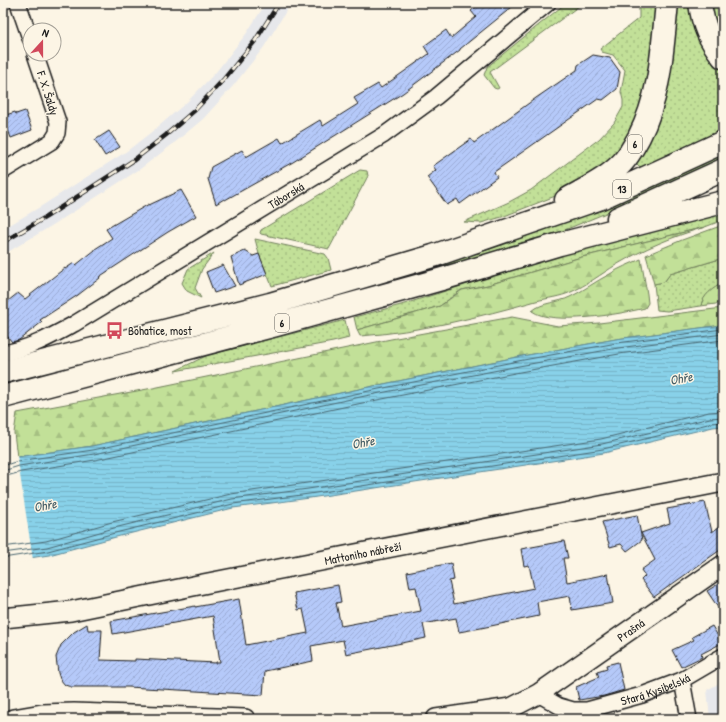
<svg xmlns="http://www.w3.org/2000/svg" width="726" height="722" font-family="'Patrick Hand',sans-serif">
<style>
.built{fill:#e7e8eb}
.grass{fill:url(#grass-dots);stroke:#6f7e5a}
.forest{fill:url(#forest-firs);stroke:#6f7e5a}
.water{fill:url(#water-rules);stroke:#5d8997}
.pier{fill:#fcf5e5}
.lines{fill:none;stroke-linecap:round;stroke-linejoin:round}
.shore{stroke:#47646e;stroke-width:1}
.building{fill:url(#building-hatch);stroke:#1c1c1c}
.minor-casing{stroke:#1c1c1c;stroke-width:18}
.tertiary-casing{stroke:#1c1c1c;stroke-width:22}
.trunk-casing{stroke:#1c1c1c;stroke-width:25}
.minor{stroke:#fcf5e5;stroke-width:15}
.tertiary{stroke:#fcf5e5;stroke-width:19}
.trunk{stroke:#fcf5e5;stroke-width:22}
.rail-casing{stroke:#1c1c1c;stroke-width:4.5}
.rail{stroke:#fcf5e5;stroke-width:3;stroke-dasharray:9;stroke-linecap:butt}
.labels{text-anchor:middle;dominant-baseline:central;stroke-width:3;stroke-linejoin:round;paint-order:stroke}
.shield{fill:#fcf5e5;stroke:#5f5d58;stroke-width:1}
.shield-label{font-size:11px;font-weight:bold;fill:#1c1c1c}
.street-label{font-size:12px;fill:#1c1c1c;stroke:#fcf5e5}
.poi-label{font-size:12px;fill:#1c1c1c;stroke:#fcf5e5;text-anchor:start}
.water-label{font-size:13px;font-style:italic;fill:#425b64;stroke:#fcf5e5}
</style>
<defs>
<pattern id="grass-dots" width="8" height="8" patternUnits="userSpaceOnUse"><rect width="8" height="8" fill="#c2e098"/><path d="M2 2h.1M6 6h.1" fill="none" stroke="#a6c082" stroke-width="1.8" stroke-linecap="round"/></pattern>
<pattern id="forest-firs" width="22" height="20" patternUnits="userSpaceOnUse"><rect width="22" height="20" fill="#c2e098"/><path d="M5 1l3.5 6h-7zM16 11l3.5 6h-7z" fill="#a6c082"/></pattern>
<pattern id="water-rules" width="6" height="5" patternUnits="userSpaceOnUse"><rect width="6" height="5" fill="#88d1e9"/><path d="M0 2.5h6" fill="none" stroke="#75b3c7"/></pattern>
<pattern id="building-hatch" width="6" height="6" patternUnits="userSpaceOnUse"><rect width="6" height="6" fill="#b5c9f9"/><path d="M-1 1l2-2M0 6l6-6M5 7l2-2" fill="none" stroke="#9bacd5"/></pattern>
</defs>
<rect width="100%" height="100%" fill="#fcf5e5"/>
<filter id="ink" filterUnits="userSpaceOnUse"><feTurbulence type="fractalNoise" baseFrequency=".025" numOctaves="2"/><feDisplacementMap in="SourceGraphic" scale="8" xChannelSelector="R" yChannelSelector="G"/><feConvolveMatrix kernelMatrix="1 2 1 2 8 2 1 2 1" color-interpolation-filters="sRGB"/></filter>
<g filter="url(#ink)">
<path class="built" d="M266,3H291L264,47L233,86L203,119L173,144L140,169L56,223L3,255V229L40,207L127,151L159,126L187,102L216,72L246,34Z
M723,681V719H710L707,690Z"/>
<path class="grass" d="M566,3H583L490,72L499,88L497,89L494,88L484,75L487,67Z
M639,3H659L645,106L620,154L568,191L502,217L481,223L464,222L509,202L531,190L599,139L614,123L623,107V100L621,92L625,70L613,55L602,52L600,49L639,18Z
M675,3H692L712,59L723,70V130L642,167L639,166L636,163L661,115L669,77Z
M709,3H723V39L713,21Z
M723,153V162L628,204L545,238L410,282L56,374L16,380L352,291L466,257L555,226L657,184Z
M360,170L367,171L368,176L329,249L261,234L260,233L261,230Z
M723,210V220L705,227L578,258L488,285L461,290L440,306L357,330L354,317L401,305L537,262Z
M255,239L325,254L328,258L331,270L272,286L259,254Z
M214,253L202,269L195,288L201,298L187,291L182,283L188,269Z
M723,258V283C713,289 703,295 701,306L667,311L657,310L654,284L664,282L670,274Z
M345,320L349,338L333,342L175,371L208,355Z"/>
<path class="forest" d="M723,225V258L670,274L664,282L654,284L646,255L682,240Z
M705,227C674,236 643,249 616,265C601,274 587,285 571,292C560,297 548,298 536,301C479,317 419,332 360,336L357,330L440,306L462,290L488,285L578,258Z
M641,259L647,294L648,303L645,308C621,314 552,326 532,311C542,302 558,303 570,297C583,291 596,281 610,274C619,268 630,264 641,259Z
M723,283V303L701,306C703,295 713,288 723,283Z
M723,308V325L616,339L517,357L364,388L92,446L17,457L14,433L17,413L153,388L391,339L512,317L558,326L599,323Z"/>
<path class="water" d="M723,325V426L713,427L604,453L310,498L233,508L116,537L49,555L3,562V462L17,457L92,446L364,388L517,357L616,339Z"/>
<path class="pier" d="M17,455L33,560L6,564L3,550V460Z"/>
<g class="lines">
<path class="shore" d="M3,466L18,461L93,450L364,392L518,361L617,343L723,329
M3,471L19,466L94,454L365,396L519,366L618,348L723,334
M3,477L21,472L95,460L367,402L520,372L619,354L723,340
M3,547L46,541L112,522L231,494L307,483L601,439L709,412L723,411
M3,553L47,547L114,528L232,499L308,489L602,444L710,418L723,417
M3,558L48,551L115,533L233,504L309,494L603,449L712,423L723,422"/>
</g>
<path class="building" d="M480,3H517L460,49V50L403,93L293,162L225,200L224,199L216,204L208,179L211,167L242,150L246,157L279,138L282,143L320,120L323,126L358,104L354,98L378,84L381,88L429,54L424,46L446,30L451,38L476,17L471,11Z
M593,55L610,58L620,72L617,89L603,100L598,99L494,172L497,177L460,204L457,199L447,205L427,177L436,170L433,166L471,139L474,143L536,98L577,70L578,65Z
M25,111L32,130L11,138L3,116L15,112L16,114Z
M109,131L120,147L105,156L95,140Z
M181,190L196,216L168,232L99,277L100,278L78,295L40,320L42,322L19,340L12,342L3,331V305L18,293L25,299L65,268V269L74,263L76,265L95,250V249L112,238L106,229L149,204V205Z
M245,251L253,256L259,254L267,274L239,285L231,257Z
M223,265L235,286L214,293L206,272Z
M705,502L712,532L723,524V548L654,597L641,580L645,576L641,570L655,560L641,533L670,523L667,509Z
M637,515L642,540L627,551L621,544L610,547L602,522Z
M564,541L568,558H563L567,582L608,574L613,603L572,610L570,596L537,602L539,616L481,628L459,632L456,618L423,624L426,638L407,642L346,654L343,640L311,646L313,661L265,671L263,695L128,687H71L65,685L60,679L58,673L56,657L61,645L74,632L87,624L88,630H102L100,660L135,661V659L216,663V662H220L213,616L113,634L111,621L195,606V607L239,599L246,645L308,633L303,609L298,610L294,593L338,585L341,602L336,603L341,626L421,611L416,587L410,588L407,572L451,563L454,580L449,581L454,604L534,588L529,565L524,566L521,549Z
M723,581V615L707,591Z
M712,626L722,643L701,654L702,657L681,667L672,650L694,640L692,637Z
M618,662L624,690L604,696L579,700L576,687L599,677L597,672L607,669L606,665Z"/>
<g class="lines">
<defs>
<g id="minor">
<path d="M18,3L30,38"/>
<path d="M3,171L52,141L57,133L58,122L35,54"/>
<path id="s1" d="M3,353C29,349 52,336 74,324L384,135L436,97L548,3"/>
<path d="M682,680L689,719"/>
<path id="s2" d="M538,694L559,706L573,710H587L642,695L682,680L723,656"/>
</g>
<g id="tertiary">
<path id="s3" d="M3,618L71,611L198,585L723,482"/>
<path d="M13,719L42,714L74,713L245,719"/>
<path id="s4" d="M436,719L511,708L538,694L723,565"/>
</g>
<path id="trunk" d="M700,3C703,26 709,39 723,57
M566,200C585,189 607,179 622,163C629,156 634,146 639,137C661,94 662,50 667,3
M618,218L723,170
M3,372L270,304L433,256L601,198L723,142
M3,397L276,325L442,279L560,244L723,202"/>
</defs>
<use href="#minor" class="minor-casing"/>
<use href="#tertiary" class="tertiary-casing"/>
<use href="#trunk" class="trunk-casing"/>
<use href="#minor" class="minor"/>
<use href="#tertiary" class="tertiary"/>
<use href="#trunk" class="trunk"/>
<defs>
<path id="rail" d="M3,242L46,217L134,160L166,135L195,110L224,79L255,41L279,3"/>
</defs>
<use href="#rail" class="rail-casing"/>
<use href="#rail" class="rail"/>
</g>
</g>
<defs>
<symbol id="bus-bare" viewBox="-9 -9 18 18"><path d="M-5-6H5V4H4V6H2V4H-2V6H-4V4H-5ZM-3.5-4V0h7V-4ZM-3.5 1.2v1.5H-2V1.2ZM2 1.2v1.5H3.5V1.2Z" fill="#d1495b" stroke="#fcf5e5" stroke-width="2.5" paint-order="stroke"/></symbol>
</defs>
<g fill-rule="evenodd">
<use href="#bus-bare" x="102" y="318" width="25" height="25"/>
</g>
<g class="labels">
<g class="shield">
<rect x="628" y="135" width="14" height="18" rx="3"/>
<rect x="613" y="180" width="18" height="18" rx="3"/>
<rect x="275" y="314" width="14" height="18" rx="3"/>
</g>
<g class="shield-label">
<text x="635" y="144">6</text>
<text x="622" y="189">13</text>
<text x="282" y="323">6</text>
</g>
<g class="street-label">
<text transform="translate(48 93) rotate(72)">F. X. Šaldy</text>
<text stroke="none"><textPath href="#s1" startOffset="325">Táborská</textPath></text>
<text stroke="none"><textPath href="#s3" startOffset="366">Mattoniho nábřeží</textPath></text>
<text stroke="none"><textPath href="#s4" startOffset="219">Prašná</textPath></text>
<text stroke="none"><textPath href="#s2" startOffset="124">Stará Kysibelská</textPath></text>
</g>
<g class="poi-label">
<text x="128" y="330">Bohatice, most</text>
</g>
<g class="water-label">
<text transform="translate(681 378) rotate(-11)">Ohře</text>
<text transform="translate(363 442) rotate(-11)">Ohře</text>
<text transform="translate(45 505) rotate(-11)">Ohře</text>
</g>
</g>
<rect width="726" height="722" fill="none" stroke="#fcf5e5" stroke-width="16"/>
<rect x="8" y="8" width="710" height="706" fill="none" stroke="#1c1c1c" stroke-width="1.5" filter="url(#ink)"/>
<g transform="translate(42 42) rotate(21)"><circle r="19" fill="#fcf5e5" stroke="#a29e95"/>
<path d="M0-3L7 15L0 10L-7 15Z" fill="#d1495b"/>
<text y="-6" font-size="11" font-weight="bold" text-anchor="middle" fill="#1c1c1c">N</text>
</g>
</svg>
